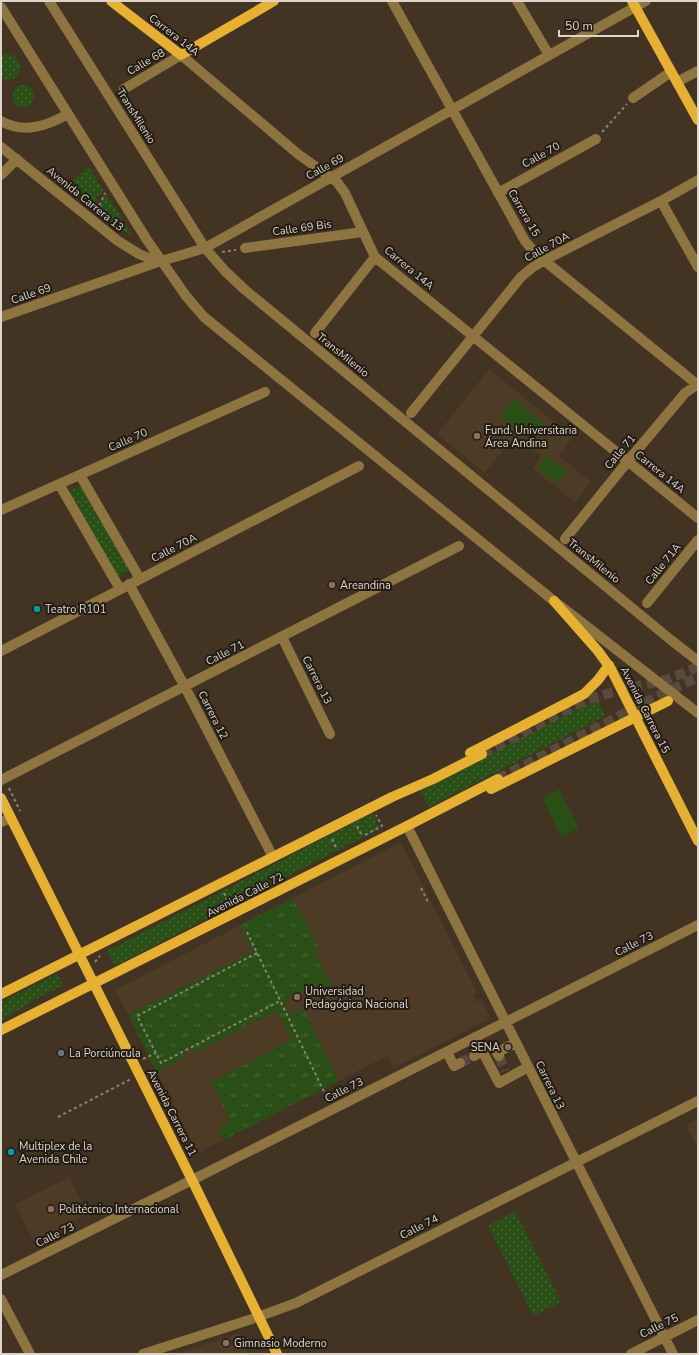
<svg xmlns="http://www.w3.org/2000/svg" width="699" height="1355" font-family="'Nunito Sans',sans-serif">
<style>
.built{fill:#4e3b25}
.grass{fill:url(#grass-dots)}
.park{fill:url(#park-tufts)}
.garden{fill:#294f16}
.lines{fill:none;stroke-linecap:round;stroke-linejoin:round}
.minor-tunnel{stroke:#594b3c;stroke-width:10;stroke-dasharray:10 5;stroke-linecap:butt}
.major-tunnel{stroke:#594b3c;stroke-width:10;stroke-dasharray:10 5;stroke-linecap:butt}
.path{stroke:#8d8174;stroke-width:2;stroke-dasharray:3 3;stroke-linecap:butt}
.minor{stroke:#8e7440;stroke-width:10}
.major{stroke:#e6b033;stroke-width:10}
.education-dot{fill:#8d6e63;stroke:#231c15;stroke-width:1.5}
.culture-dot{fill:#0f9aa8;stroke:#231c15;stroke-width:1.5}
.worship-dot{fill:#6b7280;stroke:#231c15;stroke-width:1.5}
.labels{text-anchor:middle;dominant-baseline:central;stroke-width:4;stroke-linejoin:round;paint-order:stroke}
.street-label{font-size:11px;fill:#ddd4ca;stroke:#231c15}
.poi-label{font-size:11px;fill:#ddd4ca;stroke:#231c15;text-anchor:start}
</style>
<defs>
<pattern id="grass-dots" width="8" height="8" patternUnits="userSpaceOnUse"><rect width="8" height="8" fill="#294f16"/><path d="M2 2h.1M6 6h.1" fill="none" stroke="#486737" stroke-width="1.8" stroke-linecap="round"/></pattern>
<pattern id="park-tufts" width="24" height="20" patternUnits="userSpaceOnUse"><rect width="24" height="20" fill="#294f16"/><path d="M3 7l-1-3M5 7V3M7 7l1-3M15 17l-1-3M17 17v-4M19 17l1-3" fill="none" stroke="#486737"/></pattern>
</defs>
<rect width="100%" height="100%" fill="#423323"/>
<path class="built" d="M489,369L573,437L559,456L591,482L575,502L533,469L541,456L515,436L485,473L437,434Z
M401,842L477,993L473,995L477,1002L481,1000L491,1018L394,1068L387,1056L198,1153L115,990Z
M698,1119V1149L686,1125Z
M69,1177L87,1214L33,1241L15,1204Z
M239,1333L249,1354H176Z"/>
<path class="grass" d="M5,54C28,54 23,86 1,79V55Z
M12 96a11 11 0 1 1 22 0a11 11 0 1 1-22 0Z
M88,166L103,190L101,194L96,197L97,203L94,208L67,187Z
M105,193L122,219L121,220L122,223H125L131,234L129,235L98,211Z
M82,486L130,570L118,577L68,493L69,491Z
M598,701L606,716L429,807L420,791L577,709Z
M372,813L379,829L115,966L107,951Z
M57,974L63,985L34,1000L1,1021V1002Z
M515,1211L561,1302L533,1316L488,1226Z"/>
<path class="park" d="M293,898L319,948L314,951L334,990L326,994L320,982L284,1001L291,1015L303,1009L339,1081L224,1140L218,1129L231,1122L211,1082L292,1040L277,1011L255,1022L254,1020L244,1025L245,1027L194,1053L192,1048L183,1053L185,1057L157,1072L128,1015L253,951L240,925Z"/>
<path class="garden" d="M514,399L547,427L533,444L500,417Z
M546,455L567,471L558,484L537,468Z
M559,789L579,828L561,837L542,798Z"/>
<g class="lines">
<path class="minor-tunnel" d="M499,1056L505,1071
M460,1063L474,1056"/>
<path class="major-tunnel" d="M482,754L573,706L589,699L624,689L666,680L698,667
M498,779L656,697L698,677"/>
<path class="path" d="M602,132L627,104
M97,211L105,193
M222,252L236,250
M9,788L20,811
M357,826L362,836
M365,835L382,826L376,815
M332,839L337,849
M421,888L428,902
M224,893L230,905
M247,932L328,1100
M257,953L137,1016L161,1063L280,1001
M95,962L100,956
M143,1059L156,1053
M58,1117L131,1079"/>
<path class="minor" d="M49,1L205,248L225,271L244,289L671,640L698,661
M392,1L525,241L535,253L698,385
M517,1L549,55
M1,7L147,240L186,296L204,317L554,601L698,713
M677,82L698,71
M124,89L181,55L298,154L337,182L345,193L375,257L698,518
M633,98L671,72
M1,121C24,134 47,126 68,114
M1,147L118,241L139,254L158,262
M1,175L17,159
M498,193L596,139
M661,201L698,267
M245,248L363,232
M1,317L158,262L205,248L646,1
M315,333L375,257
M411,413L521,277L533,267L543,261L661,201L698,180
M80,475L140,579
M59,484L120,589
M1,510L265,392
M565,539L628,461L685,393L698,384
M129,584L185,687L273,857
M647,603L698,540
M282,637L330,734
M1,651L359,466
M1,780L459,546
M1,822L11,818
M407,826L673,1354
M475,1037L499,1083L528,1067
M447,1052L454,1066L460,1063
M474,1056L483,1051
M499,1056L497,1053L516,1042
M1,1275L200,1176L698,925
M1,1299L30,1354
M143,1354L252,1319L296,1303L698,1101
M631,1354L698,1320"/>
<path class="major" d="M111,1L181,55L274,1
M632,1L698,120
M554,601L598,651L611,669L698,841
M470,753L584,694L598,680L609,665
M491,789L668,701
M1,798L195,1186L277,1354
M1,994L392,797L433,779L482,754
M1,1030L407,826L498,779"/>
</g>
<g class="education-dot">
<circle cx="477" cy="436" r="4"/>
<circle cx="332" cy="585" r="4"/>
<circle cx="297" cy="997" r="4"/>
<circle cx="508" cy="1047" r="4"/>
<circle cx="51" cy="1209" r="4"/>
<circle cx="226" cy="1343" r="4"/>
</g>
<g class="culture-dot">
<circle cx="37" cy="609" r="4"/>
<circle cx="11" cy="1152" r="4"/>
</g>
<circle class="worship-dot" cx="61" cy="1053" r="4"/>
<g class="labels">
<g class="street-label">
<text transform="translate(174 35) rotate(38)">Carrera 14A</text>
<text transform="translate(146 62) rotate(-30)">Calle 68</text>
<text transform="translate(136 116) rotate(58)">TransMilenio</text>
<text transform="translate(541 155) rotate(-29)">Calle 70</text>
<text transform="translate(325 167) rotate(-29)">Calle 69</text>
<text transform="translate(85 199) rotate(39)">Avenida Carrera 13</text>
<text transform="translate(524 213) rotate(60)">Carrera 15</text>
<text transform="translate(302 228) rotate(-8)">Calle 69 Bis</text>
<text transform="translate(547 247) rotate(-29)">Calle 70A</text>
<text transform="translate(409 268) rotate(40)">Carrera 14A</text>
<text transform="translate(31 294) rotate(-19)">Calle 69</text>
<text transform="translate(343 355) rotate(39)">TransMilenio</text>
<text transform="translate(128 440) rotate(-24)">Calle 70</text>
<text transform="translate(620 452) rotate(-50)">Calle 71</text>
<text transform="translate(660 472) rotate(39)">Carrera 14A</text>
<text transform="translate(174 548) rotate(-27)">Calle 70A</text>
<text transform="translate(594 561) rotate(39)">TransMilenio</text>
<text transform="translate(663 564) rotate(-51)">Calle 71A</text>
<text transform="translate(225 653) rotate(-27)">Calle 71</text>
<text transform="translate(317 680) rotate(63)">Carrera 13</text>
<text transform="translate(645 710) rotate(63)">Avenida Carrera 15</text>
<text transform="translate(213 715) rotate(63)">Carrera 12</text>
<text transform="translate(245 895) rotate(-27)">Avenida Calle 72</text>
<text transform="translate(634 944) rotate(-27)">Calle 73</text>
<text transform="translate(550 1085) rotate(64)">Carrera 13</text>
<text transform="translate(344 1090) rotate(-27)">Calle 73</text>
<text transform="translate(172 1113) rotate(63)">Avenida Carrera 11</text>
<text transform="translate(419 1227) rotate(-27)">Calle 74</text>
<text transform="translate(55 1235) rotate(-26)">Calle 73</text>
<text transform="translate(659 1326) rotate(-26)">Calle 75</text>
</g>
<g class="poi-label">
<text x="485" y="430">Fund. Universitaria<tspan x="485" dy="13">Área Andina</tspan></text>
<text x="340" y="585">Areandina</text>
<text x="45" y="609">Teatro R101</text>
<text x="305" y="991">Universidad<tspan x="305" dy="13">Pedagógica Nacional</tspan></text>
<text x="500" y="1047" text-anchor="end">SENA</text>
<text x="69" y="1053">La Porciúncula</text>
<text x="19" y="1146">Multiplex de la<tspan x="19" dy="13">Avenida Chile</tspan></text>
<text x="59" y="1209">Politécnico Internacional</text>
<text x="234" y="1343">Gimnasio Moderno</text>
</g>
</g>
<rect width="699" height="1355" fill="none" stroke="#ddd4ca" stroke-width="4"/>
<path d="M559 30v6h79v-6" fill="none" stroke="#ddd4ca" stroke-width="2"/>
<text x="565" y="30" font-size="12" fill="#ddd4ca" stroke="#231c15" stroke-width="3" paint-order="stroke">50 m</text>
</svg>
